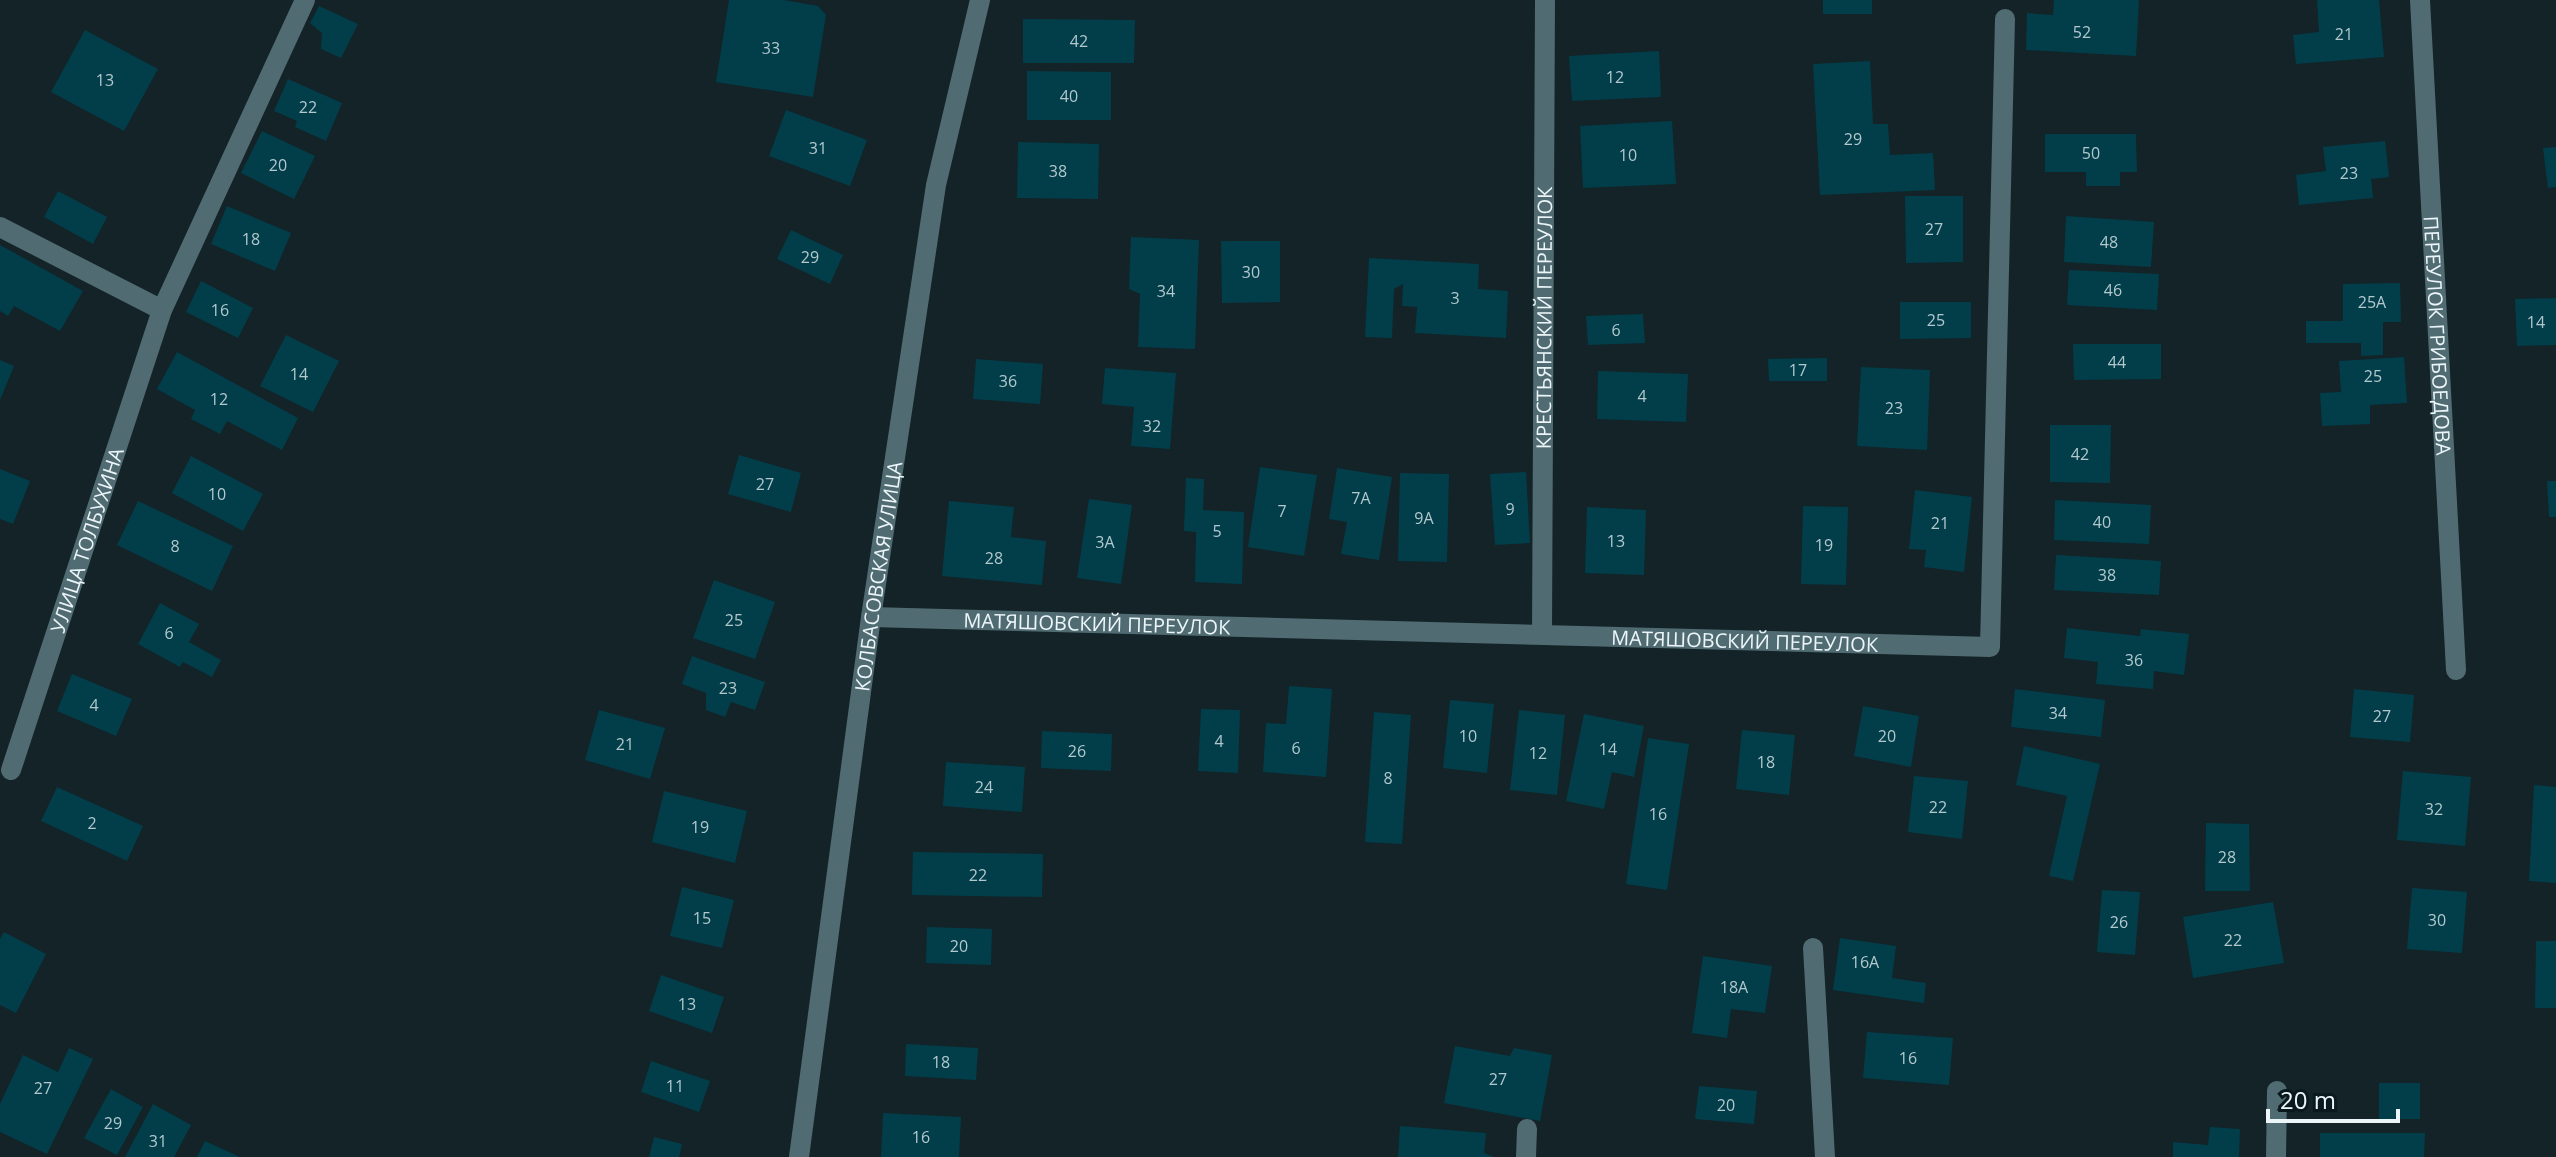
<svg xmlns="http://www.w3.org/2000/svg" width="2556" height="1157" font-family="'Open Sans',sans-serif">
<style>
.building{fill:#023e4a}
.lines{fill:none;stroke-linecap:round;stroke-linejoin:round}
.minor{stroke:#506b72;stroke-width:20}
.labels{text-anchor:middle;dominant-baseline:central;stroke-width:6;stroke-linejoin:round;paint-order:stroke}
.number-label{font-size:16px;fill:#b2c8cd}
.street-label{font-size:20px;fill:#ecf6f9;stroke:#0a191d}
</style>
<rect width="100%" height="100%" fill="#132327"/>
<path class="building" d="M729,0H784L818,6L826,15L813,97L716,82Z
M1823,0H1872V14H1823Z
M2054,0H2139L2136,56L2026,50L2027,13L2053,15Z
M2317,0H2379L2384,57L2296,64L2293,35L2319,32Z
M319,6L358,24L341,58L321,49L322,33L310,23Z
M1023,19L1135,20L1134,63H1023Z
M85,30L158,69L124,131L51,92Z
M1659,51L1661,97L1572,101L1569,56Z
M1870,61L1873,124H1888L1890,155L1933,153L1935,190L1820,195L1813,64Z
M1027,71L1111,72V120H1027Z
M288,79L342,103L326,141L295,127L297,121L274,111Z
M786,110L867,140L850,186L769,156Z
M1672,121L1676,184L1583,188L1580,126Z
M262,131L315,156L294,199L241,173Z
M2045,134H2136L2137,172H2120V186H2086V172H2045Z
M2385,141L2389,177L2371,179L2373,198L2299,205L2296,175L2326,171L2323,147Z
M1018,142L1099,144L1098,199L1017,198Z
M2556,147V187L2548,188L2543,148Z
M58,191L107,217L93,244L44,217Z
M1905,196H1963V262L1906,263Z
M227,206L291,233L275,271L211,244Z
M2066,216L2154,222L2151,267L2064,262Z
M791,230L843,255L830,284L777,259Z
M1131,237L1199,240L1195,349L1138,347L1140,294L1129,289Z
M1221,241H1280V302L1222,303Z
M0,245L83,291L60,331L14,306L8,316L0,311Z
M1369,258L1479,264L1478,289L1508,291L1506,338L1415,333L1417,307L1402,306L1403,284L1394,289L1392,338L1365,337Z
M2069,270L2159,274L2157,310L2067,305Z
M201,281L253,308L238,338L186,312Z
M2400,283L2401,322H2383V355L2361,356V343H2306V321H2343V284Z
M2556,298V345L2517,346L2515,299Z
M1900,302H1971V338L1900,339Z
M1643,314L1645,343L1588,345L1586,316Z
M286,335L339,361L313,412L260,386Z
M2073,344H2161V379L2074,380Z
M177,352L298,418L282,450L227,421L220,434L191,419L195,410L157,389Z
M2404,357L2407,403L2370,405V424L2322,426L2320,393L2341,392L2339,361Z
M1827,358V381H1769L1768,359Z
M976,359L1043,364L1040,404L973,399Z
M0,360L14,366L0,400Z
M1861,367L1930,370L1927,450L1857,446Z
M1105,368L1176,373L1170,449L1131,446L1134,407L1102,404Z
M1598,371L1688,374L1686,422L1597,419Z
M2050,425H2111L2110,483L2050,482Z
M739,455L801,473L791,512L728,494Z
M191,456L263,494L243,531L172,493Z
M1260,467L1317,475L1304,556L1248,547Z
M1337,468L1392,477L1379,560L1341,554L1347,522L1329,519Z
M0,469L30,481L13,524L0,519Z
M1526,472L1530,543L1495,545L1490,474Z
M1400,473L1449,474L1447,562L1398,561Z
M1186,478L1204,479L1203,510L1244,512L1242,584L1195,582L1196,532L1184,531Z
M2547,481H2556V517H2549Z
M1915,490L1972,497L1964,572L1924,567L1926,550L1909,549Z
M1089,499L1132,505L1121,584L1077,578Z
M2055,500L2151,505L2149,544L2054,540Z
M138,501L233,546L212,591L117,545Z
M949,501L1014,507L1011,537L1046,541L1042,585L942,576Z
M1803,506L1848,507L1846,585L1801,584Z
M1587,507L1646,510L1644,575L1585,573Z
M2056,555L2161,561L2159,595L2054,590Z
M714,580L775,602L755,659L693,638Z
M160,603L199,624L189,642L221,660L212,677L183,662L180,667L138,644Z
M2067,628L2140,636L2141,629L2189,634L2184,675L2154,671L2153,689L2096,684L2098,662L2064,658Z
M692,656L765,682L755,710L731,702L725,717L706,710V693L682,684Z
M72,674L132,699L116,736L57,711Z
M1289,686L1332,689L1326,777L1263,772L1266,723L1286,724Z
M2015,689L2105,700L2101,737L2011,727Z
M2354,689L2414,695L2410,742L2350,737Z
M1450,700L1494,704L1487,773L1443,768Z
M1863,706L1919,716L1911,767L1854,756Z
M1201,709L1240,710L1238,773L1198,771Z
M599,710L665,728L650,779L585,760Z
M1519,710L1565,715L1557,795L1510,790Z
M1374,712L1411,715L1402,844L1365,842Z
M1584,714L1644,726L1634,777L1612,772L1604,809L1566,801Z
M1742,730L1795,735L1789,795L1736,789Z
M1042,731L1112,734L1111,771L1041,768Z
M1648,738L1689,744L1667,890L1626,884Z
M2024,746L2100,764L2073,881L2049,876L2067,796L2016,785Z
M946,762L1025,767L1022,812L943,806Z
M2403,771L2471,777L2465,846L2397,840Z
M1914,776L1968,781L1962,839L1908,832Z
M2534,785L2556,787V883L2529,881Z
M57,787L143,826L127,861L41,821Z
M664,791L747,811L735,863L652,842Z
M2206,823L2249,824L2250,891H2205Z
M913,852L1043,854L1042,897L912,895Z
M682,887L734,900L722,948L670,936Z
M2412,888L2467,892L2462,953L2407,949Z
M2102,890L2140,892L2135,955L2097,952Z
M2273,902L2284,963L2193,978L2183,917Z
M927,927L992,929L991,965L926,963Z
M4,932L46,954L16,1013L0,1005V939Z
M1840,938L1896,946L1892,978L1926,983L1924,1003L1833,990Z
M2536,941H2556V1008H2535Z
M1703,956L1772,966L1765,1013L1731,1009L1727,1038L1692,1033Z
M661,975L724,997L712,1033L649,1011Z
M1867,1032L1953,1038L1949,1085L1863,1078Z
M906,1044L978,1048L976,1080L905,1076Z
M1455,1046L1510,1056L1514,1048L1552,1055L1540,1121L1444,1103Z
M69,1048L93,1059L47,1154L0,1132V1104L23,1055L58,1072Z
M651,1061L710,1081L699,1112L641,1092Z
M2379,1083H2420V1119H2379Z
M1699,1086L1757,1091L1754,1124L1695,1119Z
M111,1089L143,1107L117,1155L84,1138Z
M153,1104L191,1125L174,1157H125Z
M883,1113L961,1117L959,1157H881Z
M1400,1126L1486,1133L1484,1153L1494,1157H1398Z
M2210,1127L2240,1129L2239,1157H2173V1142L2208,1145Z
M2320,1133H2425L2424,1157H2320Z
M654,1137L682,1144L679,1157H649Z
M205,1141L240,1157H197Z"/>
<g class="lines">
<g class="minor">
<path id="s1" d="M2420,0L2456,670"/>
<path d="M0,227L162,310"/>
<path id="s2" d="M871,617L1990,647L2005,19"/>
<path id="s3" d="M1542,634L1545,0"/>
<path id="s4" d="M11,770L162,310L305,0"/>
<path d="M1813,948L1825,1157"/>
<path id="s5" d="M799,1157L871,617L936,185L980,0"/>
<path d="M1526,1157L1527,1129"/>
<path d="M2276,1157L2277,1091"/>
</g>
</g>
<g class="labels">
<g class="number-label">
<text x="2082" y="32">52</text>
<text x="2344" y="34">21</text>
<text x="1079" y="41">42</text>
<text x="771" y="48">33</text>
<text x="1615" y="77">12</text>
<text x="105" y="80">13</text>
<text x="1069" y="96">40</text>
<text x="308" y="107">22</text>
<text x="1853" y="139">29</text>
<text x="818" y="148">31</text>
<text x="2091" y="153">50</text>
<text x="1628" y="155">10</text>
<text x="278" y="165">20</text>
<text x="1058" y="171">38</text>
<text x="2349" y="173">23</text>
<text x="1934" y="229">27</text>
<text x="251" y="239">18</text>
<text x="2109" y="242">48</text>
<text x="810" y="257">29</text>
<text x="1251" y="272">30</text>
<text x="2113" y="290">46</text>
<text x="1166" y="291">34</text>
<text x="1455" y="298">3</text>
<text x="2372" y="302">25А</text>
<text x="220" y="310">16</text>
<text x="1936" y="320">25</text>
<text x="2536" y="322">14</text>
<text x="1616" y="330">6</text>
<text x="2117" y="362">44</text>
<text x="1798" y="370">17</text>
<text x="299" y="374">14</text>
<text x="2373" y="376">25</text>
<text x="1008" y="381">36</text>
<text x="1642" y="396">4</text>
<text x="219" y="399">12</text>
<text x="1894" y="408">23</text>
<text x="1152" y="426">32</text>
<text x="2080" y="454">42</text>
<text x="765" y="484">27</text>
<text x="217" y="494">10</text>
<text x="1361" y="498">7А</text>
<text x="1510" y="509">9</text>
<text x="1282" y="511">7</text>
<text x="1424" y="518">9А</text>
<text x="2102" y="522">40</text>
<text x="1940" y="523">21</text>
<text x="1217" y="531">5</text>
<text x="1616" y="541">13</text>
<text x="1105" y="542">3А</text>
<text x="1824" y="545">19</text>
<text x="175" y="546">8</text>
<text x="994" y="558">28</text>
<text x="2107" y="575">38</text>
<text x="734" y="620">25</text>
<text x="169" y="633">6</text>
<text x="2134" y="660">36</text>
<text x="728" y="688">23</text>
<text x="94" y="705">4</text>
<text x="2058" y="713">34</text>
<text x="2382" y="716">27</text>
<text x="1468" y="736">10</text>
<text x="1887" y="736">20</text>
<text x="1219" y="741">4</text>
<text x="625" y="744">21</text>
<text x="1296" y="748">6</text>
<text x="1608" y="749">14</text>
<text x="1077" y="751">26</text>
<text x="1538" y="753">12</text>
<text x="1766" y="762">18</text>
<text x="1388" y="778">8</text>
<text x="984" y="787">24</text>
<text x="1938" y="807">22</text>
<text x="2434" y="809">32</text>
<text x="1658" y="814">16</text>
<text x="92" y="823">2</text>
<text x="700" y="827">19</text>
<text x="2227" y="857">28</text>
<text x="978" y="875">22</text>
<text x="702" y="918">15</text>
<text x="2437" y="920">30</text>
<text x="2119" y="922">26</text>
<text x="2233" y="940">22</text>
<text x="959" y="946">20</text>
<text x="1865" y="962">16А</text>
<text x="1734" y="987">18А</text>
<text x="687" y="1004">13</text>
<text x="1908" y="1058">16</text>
<text x="941" y="1062">18</text>
<text x="1498" y="1079">27</text>
<text x="675" y="1086">11</text>
<text x="43" y="1088">27</text>
<text x="1726" y="1105">20</text>
<text x="113" y="1123">29</text>
<text x="921" y="1137">16</text>
<text x="158" y="1141">31</text>
</g>
<g class="street-label">
<text stroke="none"><textPath href="#s3" startOffset="316">КРЕСТЬЯНСКИЙ ПЕРЕУЛОК</textPath></text>
<text stroke="none"><textPath href="#s1" startOffset="336">ПЕРЕУЛОК ГРИБОЕДОВА</textPath></text>
<text stroke="none"><textPath href="#s4" startOffset="242">УЛИЦА ТОЛБУХИНА</textPath></text>
<text stroke="none"><textPath href="#s5" startOffset="586">КОЛБАСОВСКАЯ УЛИЦА</textPath></text>
<text stroke="none"><textPath href="#s2" startOffset="226">МАТЯШОВСКИЙ ПЕРЕУЛОК</textPath></text>
<text stroke="none"><textPath href="#s2" startOffset="874">МАТЯШОВСКИЙ ПЕРЕУЛОК</textPath></text>
</g>
</g>
<path d="M2268 1109v12h130v-12" fill="none" stroke="#ecf6f9" stroke-width="4"/>
<text x="2280" y="1109" font-size="24" fill="#ecf6f9" stroke="#0a191d" stroke-width="6" paint-order="stroke">20 m</text>
</svg>
